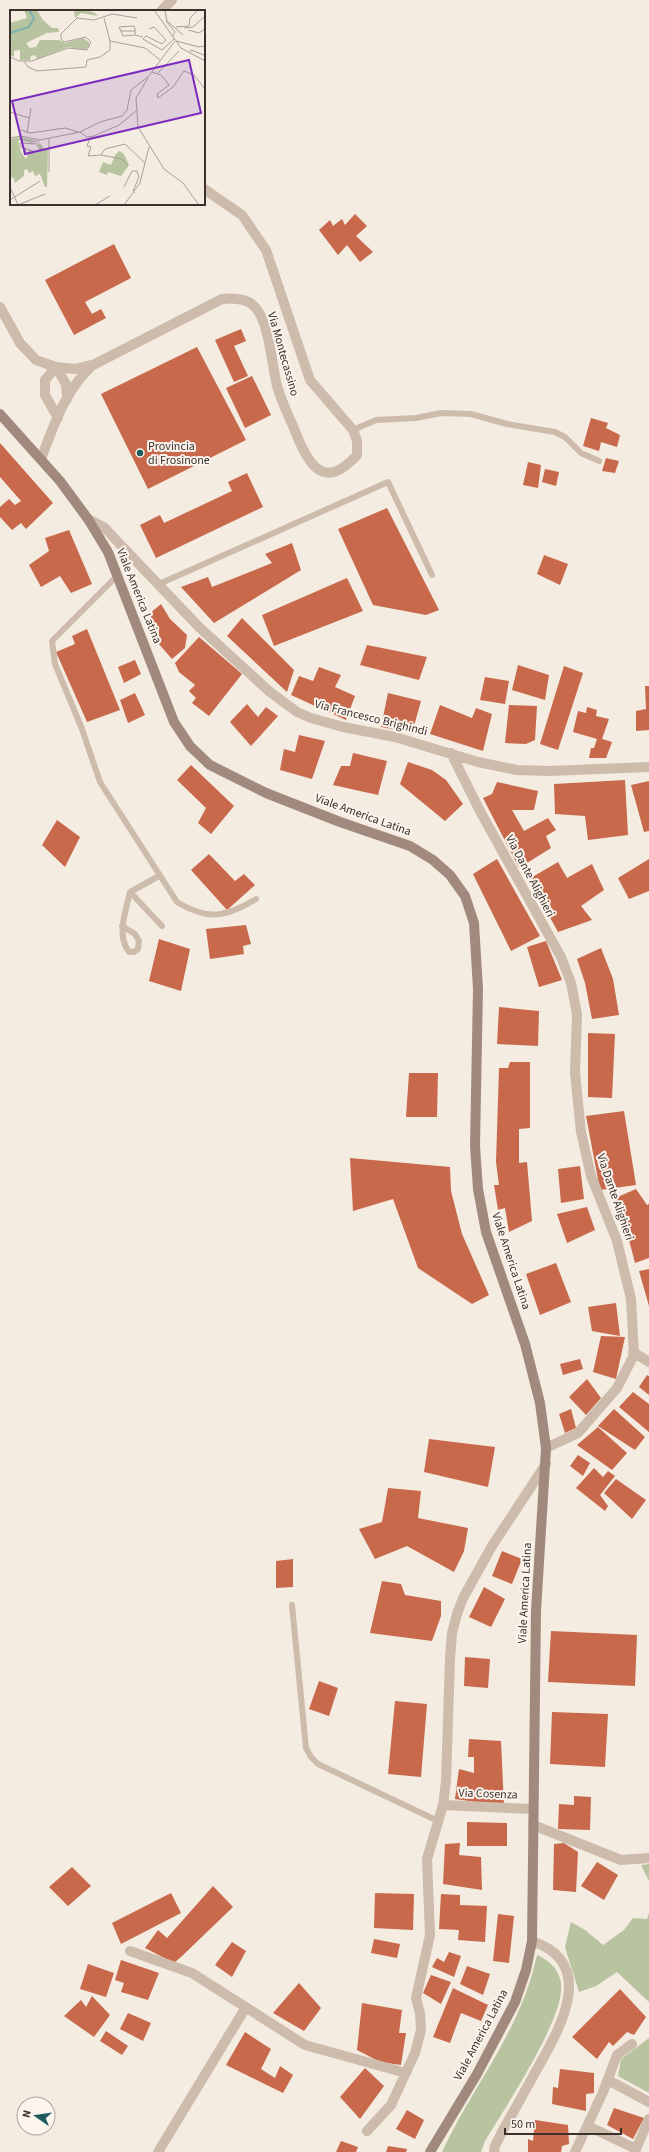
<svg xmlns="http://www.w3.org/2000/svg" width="649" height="2152" font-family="'Source Sans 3',sans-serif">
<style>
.green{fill:#b8c4a0}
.building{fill:#c8694b}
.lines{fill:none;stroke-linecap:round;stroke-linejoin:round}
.service{stroke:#cdbbac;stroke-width:6}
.minor{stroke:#cdbbac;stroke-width:10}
.tertiary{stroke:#cdbbac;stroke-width:10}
.secondary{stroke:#a18a7d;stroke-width:10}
.poi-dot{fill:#1f5a5e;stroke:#fbf5ee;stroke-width:1.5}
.labels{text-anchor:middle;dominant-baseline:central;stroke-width:4;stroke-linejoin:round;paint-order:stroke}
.street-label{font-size:12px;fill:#3b302b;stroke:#fbf5ee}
.poi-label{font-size:12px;fill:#3b302b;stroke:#fbf5ee;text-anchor:start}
.inset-river{fill:none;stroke:#7fb0b2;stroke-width:2}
.inset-road{fill:none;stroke:#aaa098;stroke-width:1}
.view{fill:#7b2cbf;fill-opacity:0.15;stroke:#7b2cbf;stroke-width:2}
.inset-edge{fill:none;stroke:#3b302b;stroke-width:2}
</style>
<rect width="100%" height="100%" fill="#f4ebe1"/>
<path class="green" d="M649,1864V1881L641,1865Z
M649,1913V2002L617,1972L596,1986L579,1992L565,1947L571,1922L585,1930L603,1945L624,1930L633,1918L647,1919Z
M537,1955C549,1960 559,1969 561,1983C566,2017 504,2109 485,2141L481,2152H442C474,2083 520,2033 537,1955Z
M649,2038V2093L618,2076L621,2059Z"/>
<path class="building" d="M355,214L367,226L356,236L373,252L360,262L347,245L338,255L319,230L330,220L333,226L342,219L345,225Z
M114,244L131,278L85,302L92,314L101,309L106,318L74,335L45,280Z
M241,329L246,341L234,346L248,376L234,382L215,340Z
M197,347L246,440L148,489L101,394Z
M252,376L271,415L245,428L226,388Z
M591,418L608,423L606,428L620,435L617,447L601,442L599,451L583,446Z
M0,443L53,503L26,529L21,523L12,530L0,517V507L9,499L15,505L21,501L0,477Z
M606,458L619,461L615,473L602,471Z
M528,462L541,465L538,488L523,485Z
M545,469L559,472L556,486L542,482Z
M247,473L263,507L156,558L140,525L160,515L164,523L232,491L228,482Z
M387,508L439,610L426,615L373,605L338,529Z
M69,530L92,584L71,593L60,576L41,587L29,565L49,551L45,538Z
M292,543L301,570L214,623L181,587L208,577L212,587L272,563L265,554Z
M544,555L568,564L560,585L537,574Z
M347,578L363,611L274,646L262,615Z
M161,604L170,619L187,635L185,648L172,659L158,643L159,630L149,614Z
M242,618L294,670L287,692L227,636Z
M87,629L120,710L87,722L56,652L75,644L72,636Z
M199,637L242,674L209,716L192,703L196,698L189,691L195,685L179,672L175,663Z
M367,645L427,657L419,680L360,665Z
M135,660L141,674L124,683L118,667Z
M518,665L549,675L545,700L512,690Z
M564,666L583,673L558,750L540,744Z
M319,667L341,675L335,687L355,696L346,720L291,695L299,676L313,681Z
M485,677L509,681L505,704L480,700Z
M645,686H649V730L636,731V711L646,709Z
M135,693L145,715L128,723L120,700Z
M388,693L421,701L412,733L381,727Z
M247,704L258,717L266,707L278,716L251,746L230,722Z
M440,705L472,718L476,708L492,714L483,751L430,734Z
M509,705L537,706L535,740L526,744L505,743Z
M587,707L597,710L596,716L609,719L602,739L612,742L606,758H589L591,748H594L597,739L573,732L578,711L586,713Z
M299,735L325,741L312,779L280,770L284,749L295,752Z
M353,753L387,761L378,795L333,785L341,766H350Z
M408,762L432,770L446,780L463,804L445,821L400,784Z
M191,765L234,806L211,834L198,823L206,808L177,780Z
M625,780L628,835L588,840L585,816L555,814L554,784Z
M649,781V831L644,832L631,785Z
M497,782L538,791L534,810H512L524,831L548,818L556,830L546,836L551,848L519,868L483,798L492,794Z
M57,820L80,837L65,867L42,845Z
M209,854L235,881L244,874L255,885L227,910L191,870Z
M497,859L540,936L511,951L473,874Z
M649,859V891L629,899L618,878Z
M558,862L567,878L592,864L604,890L581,906L592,920L558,932L529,879Z
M246,925L251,944L243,946L244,954L210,959L206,929Z
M159,939L190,949L181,991L149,981Z
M546,941L562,980L539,987L527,947Z
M601,948L613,979L619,1015L592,1019L585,983L577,959Z
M499,1007L539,1011L538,1046L497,1044Z
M588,1033L615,1034L612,1098L588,1097Z
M510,1062H530V1128L519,1129V1163L527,1162L532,1221L509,1232L505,1208L498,1210L494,1185H499L496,1162L499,1068H508Z
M409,1073H438L437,1117H406Z
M624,1111L636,1185L600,1190L586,1116Z
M350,1158L450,1167L451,1191L462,1234L489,1295L472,1304L418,1268L393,1199L353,1211Z
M580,1166L584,1199L561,1203L558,1169Z
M636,1189L647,1205L649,1204V1258L635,1263L627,1232L613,1199Z
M587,1207L595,1230L567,1243L557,1214Z
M556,1263L571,1302L540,1315L526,1274Z
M649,1269V1306L639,1271Z
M616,1303L620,1336L592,1331L588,1307Z
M601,1336L625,1337L616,1379L593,1372Z
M580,1359L583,1369L563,1375L560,1364Z
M647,1375L649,1376V1395L639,1387Z
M587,1379L601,1398L586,1415L569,1397Z
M633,1392L649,1404V1432L619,1407Z
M571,1409L576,1428L565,1433L559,1414Z
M614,1409L645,1437L635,1450L598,1426Z
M598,1427L627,1453L612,1470L577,1445Z
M429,1439L495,1447L488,1487L424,1472Z
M578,1455L590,1463L583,1476L570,1466Z
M594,1468L603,1477L608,1471L615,1476L600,1495L608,1506L605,1511L576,1488Z
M616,1479L646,1500L632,1519L604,1493Z
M388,1488L421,1491L418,1518L468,1528L464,1551L454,1572L407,1546L375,1559L359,1529L382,1522Z
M502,1551L522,1559L512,1584L492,1576Z
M293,1559V1587L276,1588V1561Z
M382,1581L401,1584L405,1595L441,1601V1616L432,1641L370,1633Z
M484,1587L505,1599L491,1627L469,1617Z
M551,1631L637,1635L635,1686L548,1682Z
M465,1657L490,1659L488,1688L464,1686Z
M319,1681L338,1688L329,1716L309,1709Z
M395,1701L427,1704L421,1777L388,1774Z
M552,1712L608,1714L605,1767L550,1764Z
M469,1739L501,1741L504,1806L455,1799L459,1769L474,1773V1757H468Z
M574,1796L591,1797L590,1830L558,1829L559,1804L574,1805Z
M467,1822L507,1823V1846H467Z
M460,1843L459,1855L481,1857L482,1890L443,1884L445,1844Z
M564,1843L578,1852L576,1892L553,1890L554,1844Z
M597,1862L618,1875L604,1900L581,1886Z
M72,1867L91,1886L68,1906L49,1887Z
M213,1886L233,1907L182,1956L174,1963L145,1948L158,1930L167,1938Z
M171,1893L181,1913L121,1944L112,1923Z
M375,1893L414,1894L413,1930L374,1928Z
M441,1894L460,1895V1905L487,1906L485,1942L458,1940L459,1930L439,1929Z
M498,1914L514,1916L509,1963L493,1961Z
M374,1939L400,1944L397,1958L371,1953Z
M232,1942L246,1951L232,1977L215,1965Z
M449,1952L461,1956L454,1977L432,1967L437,1958L444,1962Z
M121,1960L159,1973L148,2000L121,1992L124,1983L115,1980Z
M88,1964L114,1973L106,1997L80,1989Z
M467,1966L490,1974L483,1995L460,1984Z
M431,1975L451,1982L441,2004L423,1993Z
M299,1983L321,2008L304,2031L273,2013Z
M453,1988L488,2005L481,2021L461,2013L450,2043L433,2037Z
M620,1989L646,2017L634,2035L627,2032L613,2046L609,2042L597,2059L572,2037Z
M92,1996L110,2015L94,2037L64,2016L81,2000L86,2007Z
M362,2003L402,2010L399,2033H406L401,2065L380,2062L357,2050Z
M128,2013L151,2023L143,2041L120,2029Z
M106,2031L128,2046L122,2055L100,2041Z
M245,2032L271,2049L261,2069L275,2078L280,2066L293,2075L283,2093L226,2065Z
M365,2068L384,2086L360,2119L340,2097Z
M560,2069L594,2073V2093L586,2094V2111L552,2104L553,2087L558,2088Z
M614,2108L644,2118L633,2139L607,2125Z
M407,2110L424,2120L415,2139L396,2129Z
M535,2120L568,2125L569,2144L562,2146L561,2152H528V2139L533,2141Z
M341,2141L358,2147L356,2152H336Z
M388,2146L407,2149L406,2152H386Z"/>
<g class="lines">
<path class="service" d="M353,430L376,420L416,418L441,413L471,414L507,424L555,432L565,437L581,453L599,461
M117,576L52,641L55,664L82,729L100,782L177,902C208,921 226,917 256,899
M159,584L388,482L432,575
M130,892L162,926
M122,926L135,934L139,941L138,949L134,952H129C116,935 126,911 130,892L159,876
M292,1605L306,1748L311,1757L318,1764L438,1821"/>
<path class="minor" d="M161,11L172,0
M0,307L20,343L36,360L56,367L66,384L67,399
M58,418L45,395V380L56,367L75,369L91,365
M41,459C53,427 66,388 93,365L222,299C233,298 247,298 255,307C269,321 272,366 277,386C281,399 287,413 293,426C306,459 321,495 357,455V441L353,430L310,380L266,250L242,215L204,189
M88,519L105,528L115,539L199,627L270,692L297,712L311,718L343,727L395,737L478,762L517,770L548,771L649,767
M451,753L480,811L561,957L571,983L577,1014L575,1073L581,1132L591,1176L617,1241L631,1299L634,1355L617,1388L578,1433L546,1448
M633,1352L649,1362
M533,1825L621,1860L649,1858
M130,1951L192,1973L305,2045L406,2073
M608,2080L649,2102
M588,2126L636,2149L649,2119
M367,2131L391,2105L415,2053L421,2030L420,2013L416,1998L430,1935L427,1859L443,1805L446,1781L450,1659L452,1633L457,1614L463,1598L492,1546L546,1464
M158,2152L246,2007
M494,2152L495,2146L503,2130C514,2111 525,2091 536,2071C559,2030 599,1964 532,1941
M575,2152L603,2092L617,2055L632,2044"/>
<path class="tertiary" d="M443,1805L533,1809"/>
<path class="secondary" d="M0,414L60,481L88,519L108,552L174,722L190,746L210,765L266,793L340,822L410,846L433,860L450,875L465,896L474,923L478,989L475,1146L478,1189L486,1232L525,1344L540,1403L546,1448L536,1611L532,1941L526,1970L515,2002L477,2074L430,2152"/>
</g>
<circle class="poi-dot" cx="140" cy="453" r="4"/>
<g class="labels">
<g class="street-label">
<text transform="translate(283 354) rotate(74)">Via Montecassino</text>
<text transform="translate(139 596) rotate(68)">Viale America Latina</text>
<text transform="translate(371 718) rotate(14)">Via Francesco Brighindi</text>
<text transform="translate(363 815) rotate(20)">Viale America Latina</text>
<text transform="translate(530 876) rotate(62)">Via Dante Alighieri</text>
<text transform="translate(615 1197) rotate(71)">Via Dante Alighieri</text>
<text transform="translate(511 1261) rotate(72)">Viale America Latina</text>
<text transform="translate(525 1593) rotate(-87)">Viale America Latina</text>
<text transform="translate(488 1794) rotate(2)">Via Cosenza</text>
<text transform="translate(481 2035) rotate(-62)">Viale America Latina</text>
</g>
<g class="poi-label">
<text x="148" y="446">Provincia<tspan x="148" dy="14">di Frosinone</tspan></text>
</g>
</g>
<g transform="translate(10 10)">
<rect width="195" height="195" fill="#f4ebe1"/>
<path d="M14,0H27L33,10L42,18H48L49,22L37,23L16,33L20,38L26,37L30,30H49L55,33L73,28L79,32V37L74,40L58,37L27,49L25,45L21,46L20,50H10V40L4,41V47L0,45V13L17,8ZM64,0H77L85,3L88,6L71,3L65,8ZM10,127L29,131L22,133L8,130L11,142L16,149L20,140L26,143L29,138L26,135L30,133L34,139L38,138L37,177H35L30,164L25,166L23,161L19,163L17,159L14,160V166L5,173L3,167L0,168V129ZM109,141L114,144L119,155L111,166L98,162L97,165L89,162L93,152L101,155L105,145Z" fill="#b8c4a0"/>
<path class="inset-river" d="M0,23L19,17L24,8L19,0"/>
<path class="inset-road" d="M144,0L171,38L195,51M155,0L157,12L165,22L162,27M94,8L100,31L135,38L150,50M156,10L173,25M166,17L179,16L180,8L188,0M174,18L183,17L195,6M139,19L144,17L156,30L152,34L136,26L133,29L152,40L164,29M178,20L189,23L195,19M111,21L113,26L125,25M125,21H111L109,17L124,16L125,18V25L133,27M166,31L189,37L195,36M180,42L181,40L194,45M0,47L9,51H22L58,38L77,40L81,32L76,27L54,32L51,29V24L67,8L84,10L102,4L127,8M14,51L18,57L27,61L76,57L77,50L90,47L100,40V31M142,62L151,65L159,75L147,84L148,88L163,77L174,61L184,65L195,79M148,63L169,41M138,68L126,88L128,117L154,159L173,173L189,195M0,102L19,108M11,120L20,123L55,118L68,122M70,122L77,127L84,126L109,115L126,101M17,123L21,98M0,128L11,126L30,130L70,122L90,112L112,106L117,100L121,80L138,67L165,31M80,128L77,136L81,137L78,146L91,145M16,138L15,143L19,144L20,139M23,141L11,137L10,133L26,134L30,130M118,156L112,149L91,145L95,139L115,134L135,153M39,162V128M0,177L8,195L35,184M114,177L122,161H127L129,167L123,181L125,183M0,190L30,171M85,195L100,186M114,195L130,173L139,137"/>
<path class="view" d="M179,50L191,103L15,144L2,91Z"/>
<rect width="195" height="195" class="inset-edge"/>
</g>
<g transform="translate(36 2116) rotate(283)"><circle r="19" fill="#fbf5ee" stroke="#aea6a0"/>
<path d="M0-3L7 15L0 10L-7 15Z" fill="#1f5a5e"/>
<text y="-6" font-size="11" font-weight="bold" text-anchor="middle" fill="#3b302b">N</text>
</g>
<path d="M505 2128v6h116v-6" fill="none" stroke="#3b302b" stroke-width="2"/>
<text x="511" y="2128" font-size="12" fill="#3b302b" stroke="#fbf5ee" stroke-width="3" paint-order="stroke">50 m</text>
</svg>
